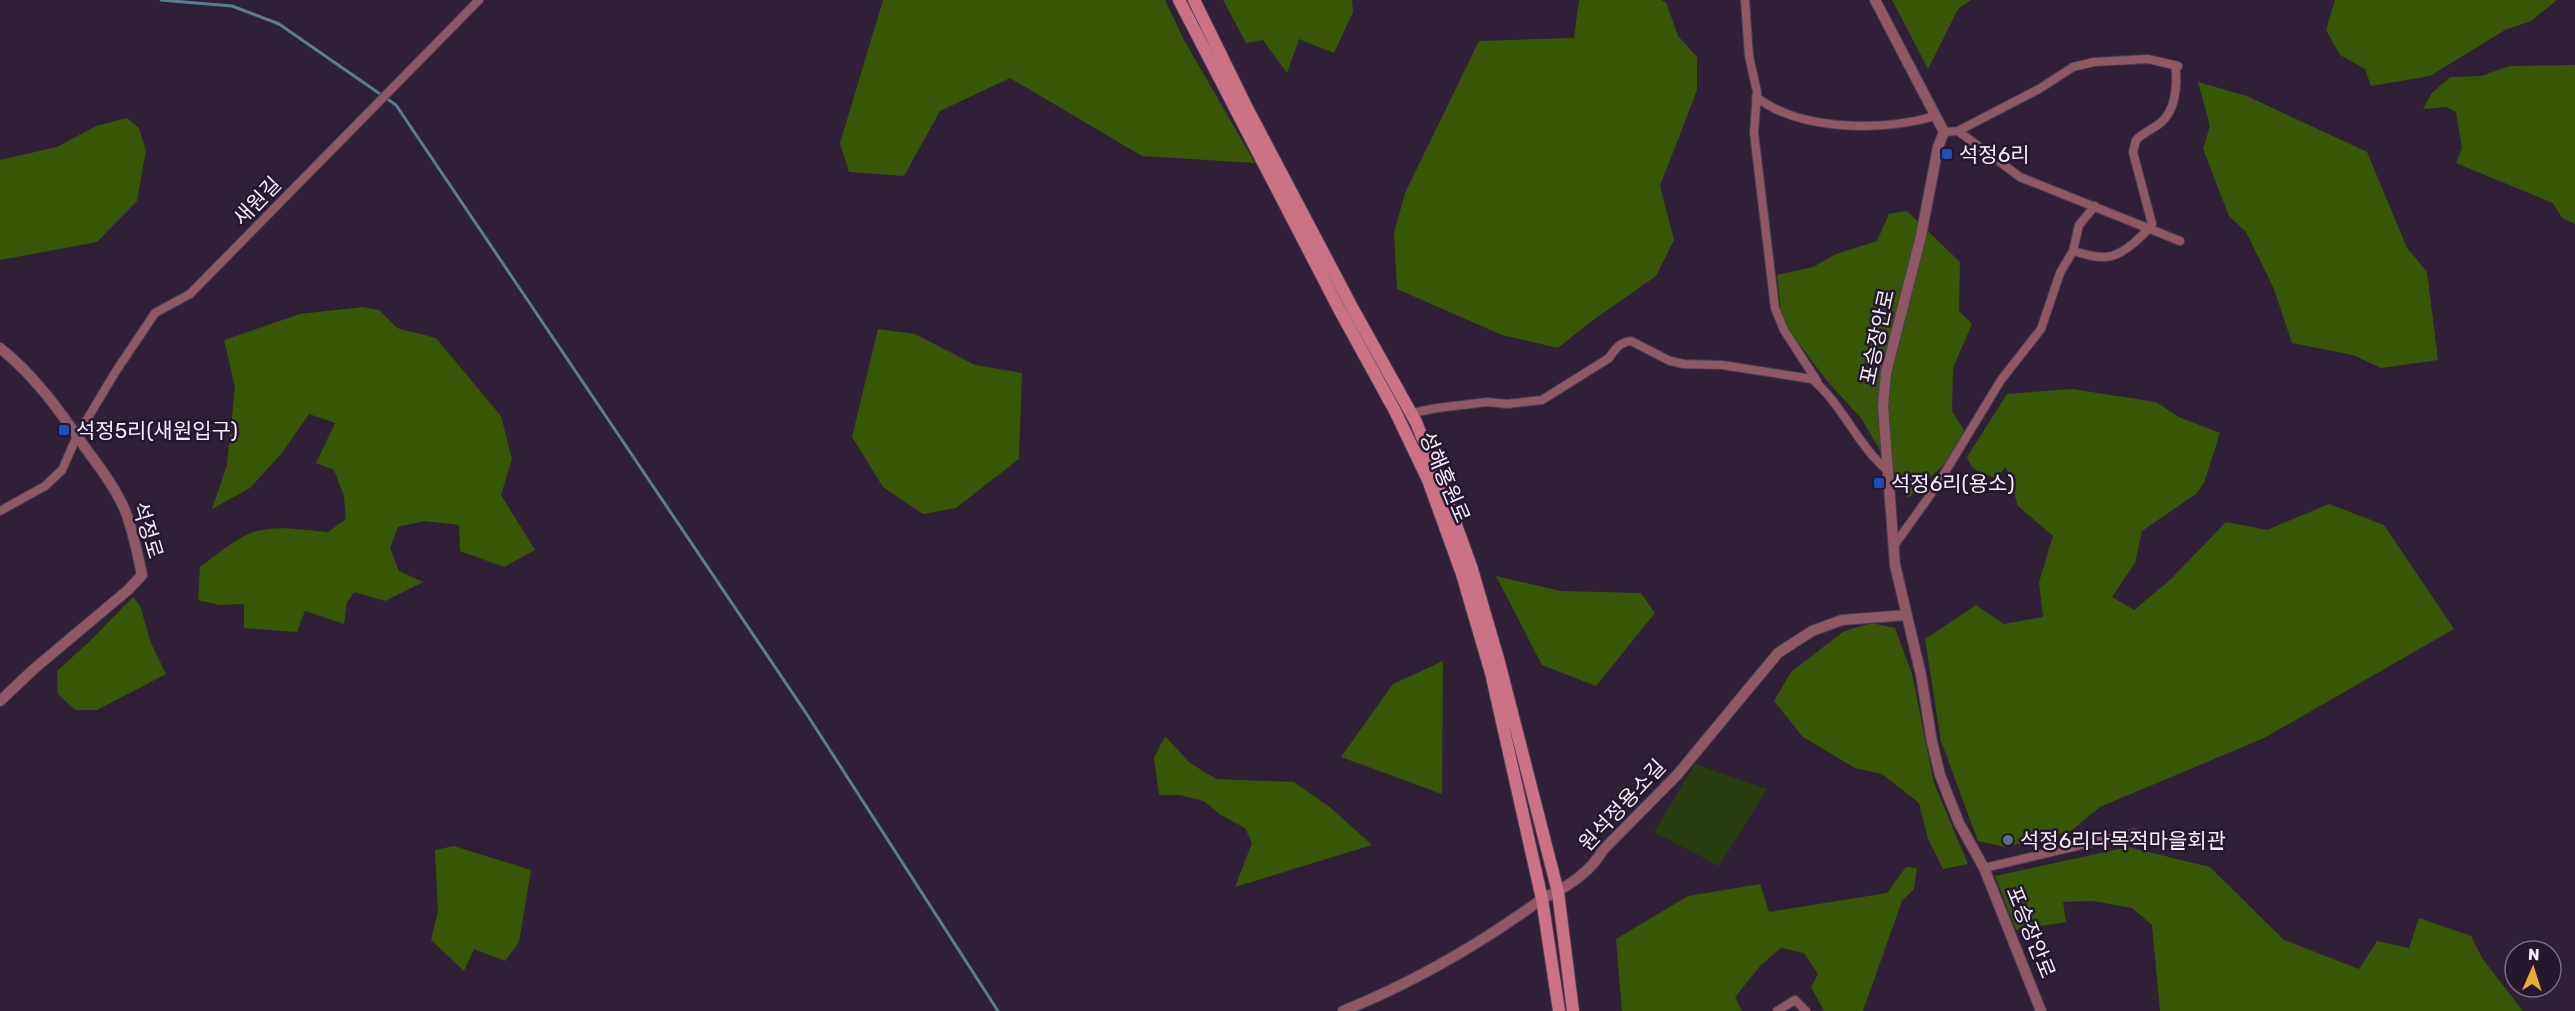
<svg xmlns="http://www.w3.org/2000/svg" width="2575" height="1011" font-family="Rubik,'Noto Sans KR',sans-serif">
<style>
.green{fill:#283c0e}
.forest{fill:#375606}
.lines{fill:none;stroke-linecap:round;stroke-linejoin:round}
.stream{stroke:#5a7e90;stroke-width:3}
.minor-casing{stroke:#4b3d53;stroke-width:10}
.tertiary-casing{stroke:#4b3d53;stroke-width:12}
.secondary-casing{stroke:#4b3d53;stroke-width:14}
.minor{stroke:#905865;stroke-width:8}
.tertiary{stroke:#905865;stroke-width:10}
.secondary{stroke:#cb7287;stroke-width:12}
.transit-dot{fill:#1a4fb4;stroke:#25172d;stroke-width:2}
.service-dot{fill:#5c6f8a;stroke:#25172d;stroke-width:2}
.labels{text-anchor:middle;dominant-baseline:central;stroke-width:5;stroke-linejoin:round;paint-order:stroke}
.poi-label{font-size:21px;fill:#f6edfc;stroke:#25172d;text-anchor:start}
.street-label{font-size:21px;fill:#f6edfc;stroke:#25172d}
</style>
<rect width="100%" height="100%" fill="#2f2037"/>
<path class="green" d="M1695,764L1767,789L1719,866L1654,832Z"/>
<path class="forest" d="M883,0H1165L1184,40L1255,163L1142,156L1010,78L940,111L904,176L849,172L840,143Z
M1223,0H1352L1353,12L1334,53L1299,39L1287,73L1263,40L1246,43Z
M1579,0H1661L1666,2L1678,36L1697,57V90L1660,186L1674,240L1656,276L1589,323L1558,348L1502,335L1397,289L1394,233L1405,193L1479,41L1574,38Z
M1892,0H1971L1958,9L1928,69Z
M2335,0H2557L2531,21L2505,30L2430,76L2371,86L2365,69L2340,55L2326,30Z
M2575,65V224L2562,218L2553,203L2456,163L2462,148L2456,112L2446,107L2423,109L2431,94L2450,77L2481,76L2510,66Z
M2198,82L2247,96L2367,152L2407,248L2427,272L2438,360L2381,368L2353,355L2292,343L2274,289L2246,232L2229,216L2203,149L2210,126Z
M127,118L139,128L146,150L137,201L97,242L0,260V160L57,147L96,126Z
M1907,211L1960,262L1959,311L1972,324L1953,368L1952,411L1964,430L1950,459L1908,498L1861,418L1827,381L1782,321L1777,275L1813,267L1836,254L1877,241L1889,214Z
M363,307L379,310L397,328L436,338L501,416L512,459L501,495L535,550L504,567L460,551L459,525L424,521L398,527L390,548L399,571L423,582L385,601L354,592L347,603L344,624L305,611L297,632L244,628V604L219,605L198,600L200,567C217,555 236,537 257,531C279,525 306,530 328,532L346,519L344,496L334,470L316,463L335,423L309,414L282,453L250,488L212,509L227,465L235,387L224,340L300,314Z
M878,329L915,334L975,365L1022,373L1019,459L956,508L923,514L883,487L852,437Z
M2072,389L2156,402L2179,417L2220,433L2204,483L2196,494L2142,531L2135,563L2112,597L2134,610L2171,579L2226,522L2267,530L2329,504L2384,525L2454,629L2264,738L2100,807L2071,831L2005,847L1978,841L1941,741L1925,639L1976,605L2004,624L2043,617L2039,582L2053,536L2018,506L2006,467L1996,478C1983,474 1971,471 1967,457L2007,394Z
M1496,576L1560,591L1641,593L1655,613L1596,686L1542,665Z
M133,597L140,606L151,643L166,674L97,710H75L58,694L57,671L91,640Z
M1872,623L1895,628L1912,674L1934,783L1968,864L1943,869L1928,839L1919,803L1882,774L1855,768L1803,737L1774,701L1791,672L1844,631Z
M1443,661L1442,794L1341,757L1393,684Z
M1165,736L1190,763L1216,779L1294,782L1331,808L1372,845L1235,887L1252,843L1245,828L1221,815L1204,801L1179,795H1159L1154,758Z
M454,846L531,870L519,942L505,961L474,949L464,971L431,940L438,911L435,850Z
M2128,847L2210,867L2284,940L2359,969L2377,941L2409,948L2419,918L2471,936L2482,958L2523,1011H2160L2152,925L2132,908L2093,901L2063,902L2066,922L2016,930L1995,876Z
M1906,867L1917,868L1914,889L1902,901L1863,1011H1824L1811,987L1818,974L1804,953L1781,948L1761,965L1735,997L1742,1011H1622L1616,939L1688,896L1760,884L1769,912L1887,893Z"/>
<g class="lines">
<path class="stream" d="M161,0L232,6L279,24L396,105L806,713L998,1011"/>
<defs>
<path id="minor" d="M1745,0L1749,56L1757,92L1754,133L1775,308L1784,330L1817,381
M1756,97C1802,132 1882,131 1936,116
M1958,131L2020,177L2180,241
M1944,132L1958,131L2039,89L2073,67L2094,62L2148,59L2178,66
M2073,251C2101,259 2112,262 2135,242C2141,236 2148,231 2152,224L2133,152L2136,140C2143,133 2151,130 2159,124C2176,112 2178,83 2175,65
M1417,412L1437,408L1487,402L1507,404L1542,400L1609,358C1615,349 1620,342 1631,341L1670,361L1684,364L1722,365L1812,379C1843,405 1857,445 1888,471
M0,511L45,486L62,470L77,436L116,371L155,313L190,294L479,0
M1893,547L1936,487L2001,380L2041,329L2060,273L2073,251L2079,225L2095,206
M1984,868L2133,833L2157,838
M1777,1011L1795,1000L1806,1011"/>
<path id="tertiary" d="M1875,0L1944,132L1938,147L1921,236L1886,373L1883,406L1895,565L1921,675L1932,742L1940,775L1959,823L1984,868L2041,1011
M0,348C36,376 63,416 89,453C102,470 115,488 124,508C133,529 137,552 142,575L128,590L35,668L0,701
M1343,1011C1415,982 1480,944 1542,899C1566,888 1590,873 1603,850L1677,775L1778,653L1812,631L1842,620L1907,615"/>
<path id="secondary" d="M1179,0L1339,309L1395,411L1428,480L1462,574L1491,673L1542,899L1559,1011
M1194,0L1246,106L1354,311L1416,422L1444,492L1471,566L1499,662L1558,892L1573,1011"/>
</defs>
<use href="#minor" class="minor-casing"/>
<use href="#tertiary" class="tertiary-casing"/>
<use href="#secondary" class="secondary-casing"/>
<use href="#minor" class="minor"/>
<use href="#tertiary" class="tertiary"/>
<use href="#secondary" class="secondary"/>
</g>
<g class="transit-dot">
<rect x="1941" y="148" width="12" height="12" rx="3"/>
<rect x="58" y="424" width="12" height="12" rx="3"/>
<rect x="1873" y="477" width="12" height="12" rx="3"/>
</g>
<circle class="service-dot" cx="2008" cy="840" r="6"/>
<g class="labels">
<g class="poi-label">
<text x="1959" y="154">석정6리</text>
<text x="76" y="430">석정5리(새원입구)</text>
<text x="1891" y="483">석정6리(용소)</text>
<text x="2020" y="840">석정6리다목적마을회관</text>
</g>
<g class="street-label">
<text transform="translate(257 201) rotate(-46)">새원길</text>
<text transform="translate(1877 337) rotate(-78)">포승장안로</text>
<text transform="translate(1445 477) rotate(67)">성해홍원로</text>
<text transform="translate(148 530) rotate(73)">석정로</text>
<text transform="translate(1622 805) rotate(-47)">원석정용소길</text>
<text transform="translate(2031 932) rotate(68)">포승장안로</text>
</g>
</g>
<g transform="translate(2533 969) rotate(3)"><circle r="28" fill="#25172d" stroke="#796d80" stroke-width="1.5"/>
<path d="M0-4.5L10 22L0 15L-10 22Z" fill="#e7ac37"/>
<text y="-9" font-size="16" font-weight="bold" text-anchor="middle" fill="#f6edfc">N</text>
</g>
</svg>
